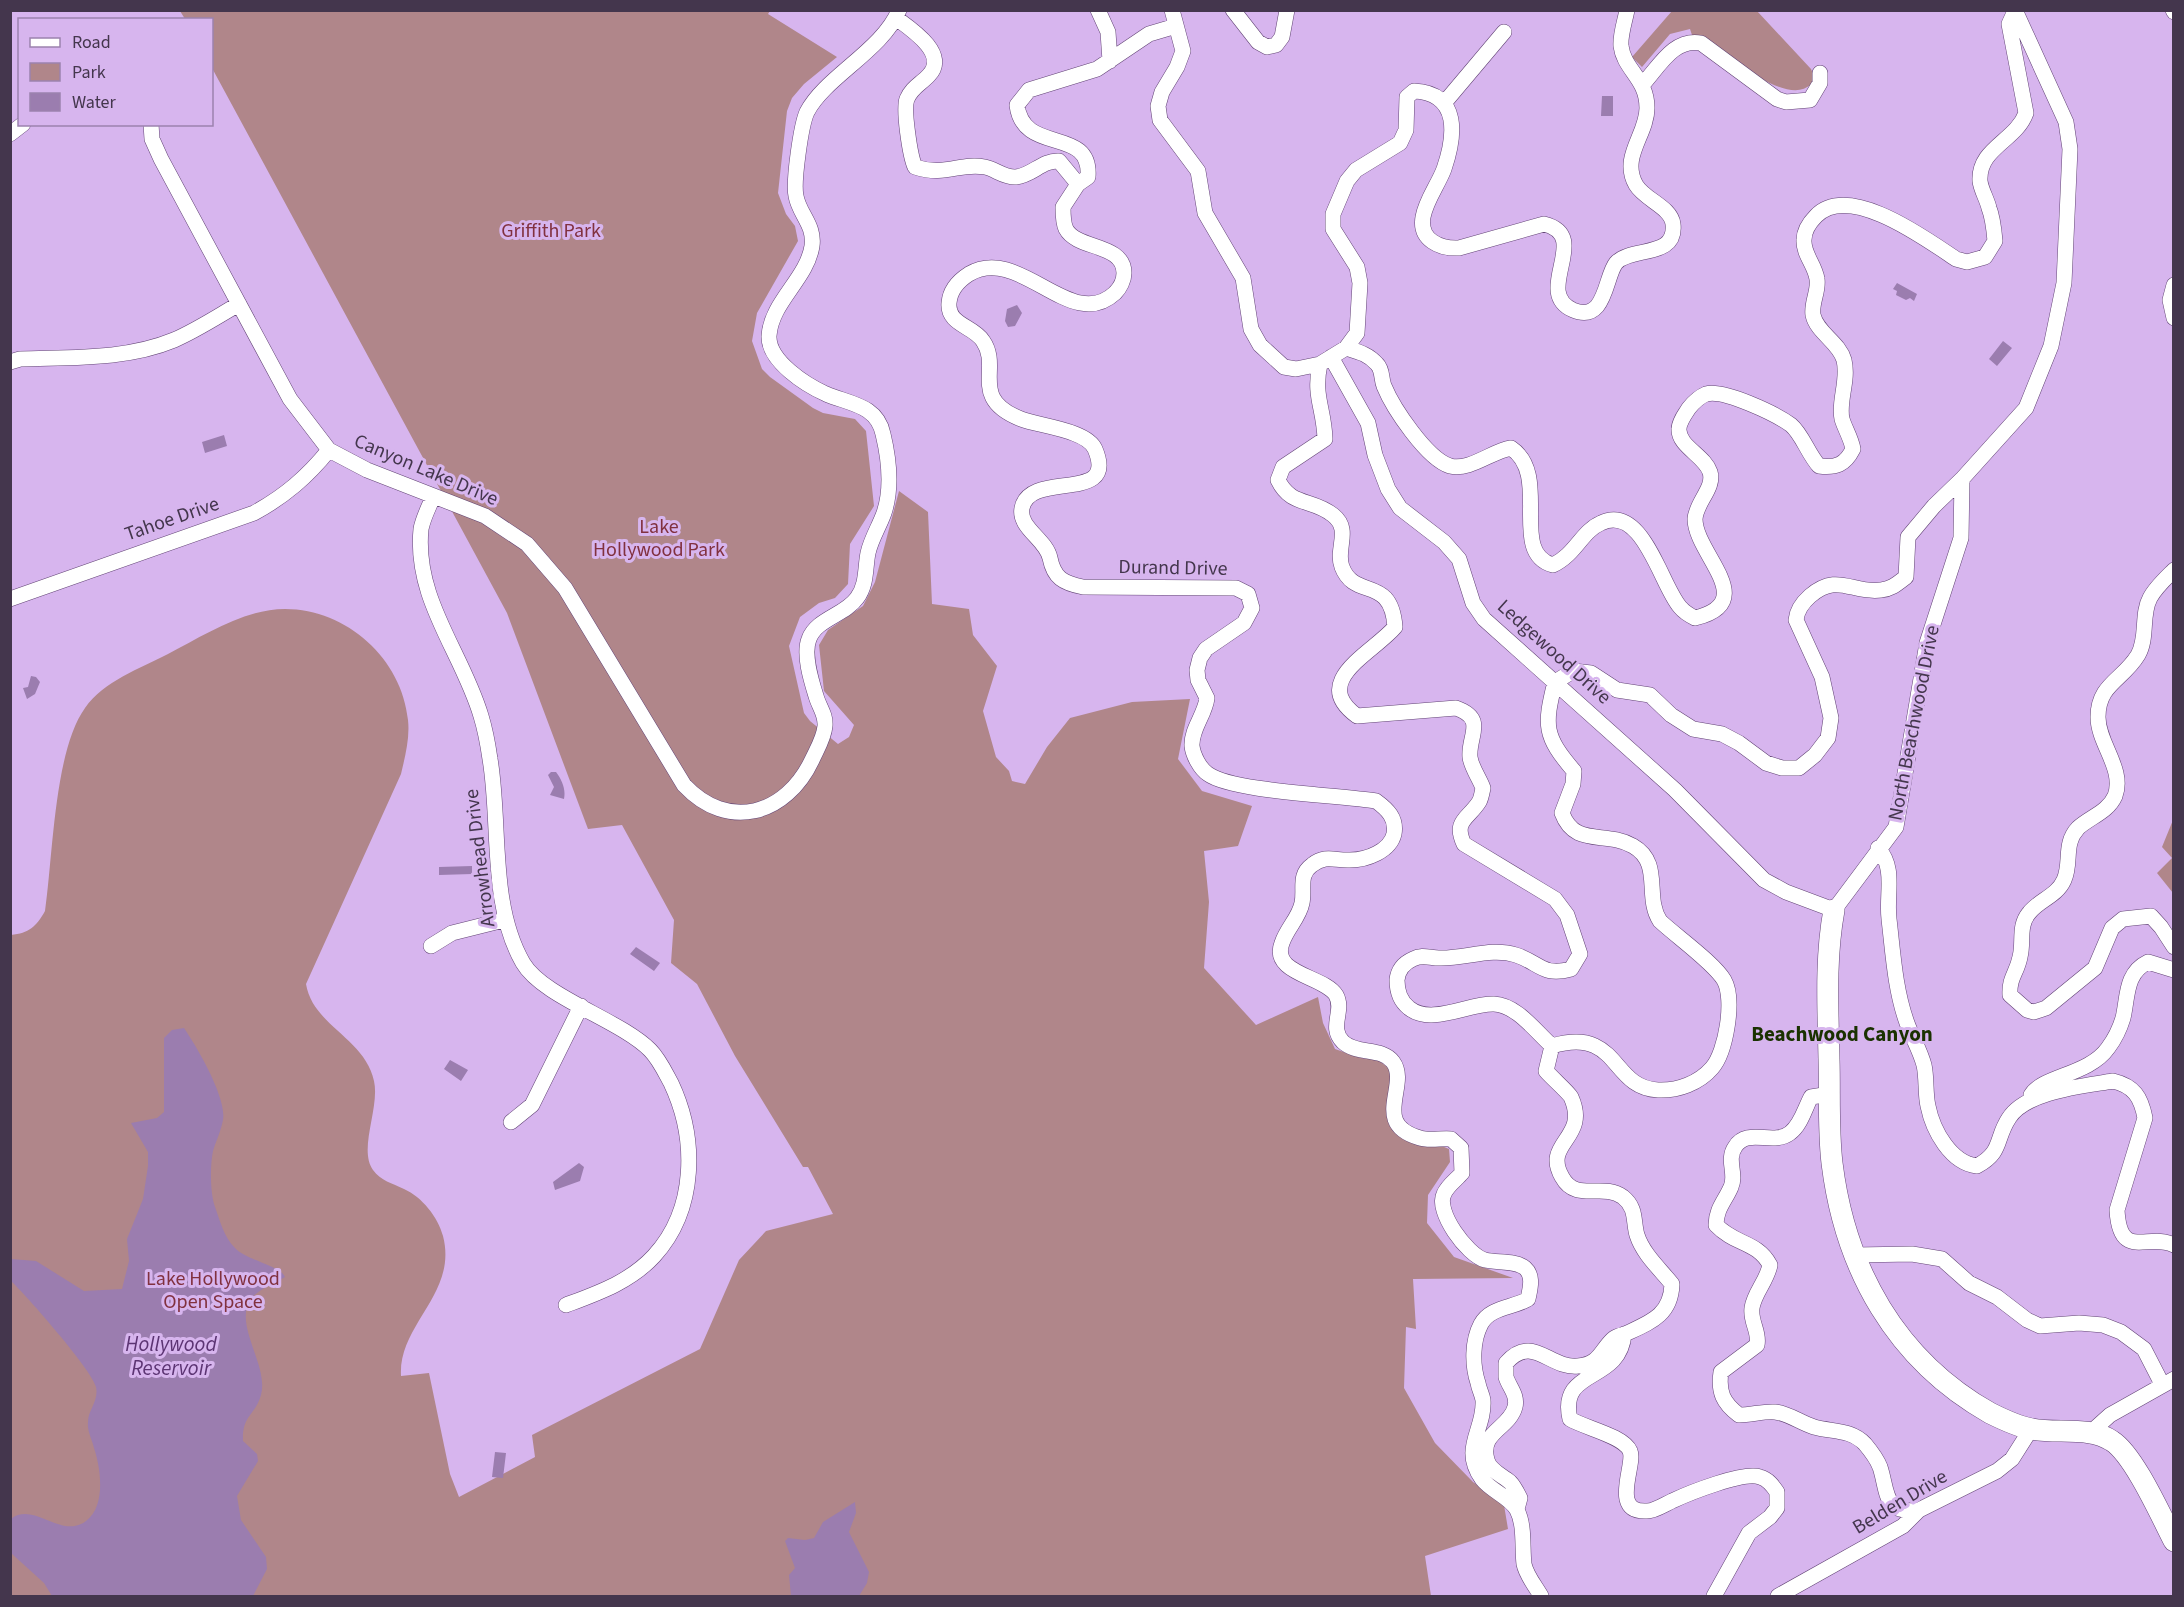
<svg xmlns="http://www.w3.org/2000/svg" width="2184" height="1607" font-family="'Source Sans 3',sans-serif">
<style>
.green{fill:#b0868a}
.water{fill:#9b7daf}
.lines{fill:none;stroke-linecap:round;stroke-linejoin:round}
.street-casing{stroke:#624475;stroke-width:16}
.secondary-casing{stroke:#624475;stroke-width:22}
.street{stroke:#fff;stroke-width:15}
.secondary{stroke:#fff;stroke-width:21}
.labels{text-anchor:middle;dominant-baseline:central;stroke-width:6;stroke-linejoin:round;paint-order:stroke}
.park-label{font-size:20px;fill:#81313f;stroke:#d7b5ee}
.street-label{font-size:20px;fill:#44364d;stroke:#d7b5ee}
.neighbourhood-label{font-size:21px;font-weight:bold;fill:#1a3100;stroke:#d7b5ee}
.water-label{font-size:21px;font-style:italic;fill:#5c3473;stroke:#d7b5ee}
</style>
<rect width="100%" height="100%" fill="#d7b5ee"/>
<path class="green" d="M180,11H770L768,14L837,57L804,84L792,98L787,111L778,193L786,214L795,226L798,241L757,313L752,341L762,369L770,377L813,408L823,413L855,419L866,431L874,506L850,544L848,584L835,598L819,603L800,617L789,646L804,713L810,721L838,744L849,737L854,725L824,691L819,645L828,630L863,606L875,582L899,491L928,512L932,604L969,609L973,635L997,666L983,711L996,757L1009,771L1012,781L1025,784L1047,747L1070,718L1132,702L1190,699L1178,759L1202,791L1252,806L1238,846L1204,851L1209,902L1204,968L1256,1025L1318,997L1323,1023L1335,1049L1361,1058L1378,1060L1393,1071L1387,1111L1437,1144L1449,1149L1450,1162L1428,1195L1427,1223L1454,1257L1513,1278L1413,1279L1416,1329L1406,1327L1404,1388L1435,1443L1473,1482L1504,1505L1508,1529L1425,1556L1431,1596H11V935C29,933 36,927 45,911C53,857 54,751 85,708C104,681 139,669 168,654C203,636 244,609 285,609C347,609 402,659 408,720C410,738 405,757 401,774L306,984C313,1026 365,1038 374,1081C380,1108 358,1149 373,1170C381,1181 392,1183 404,1189C422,1197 438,1217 443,1236C458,1294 398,1324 401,1376L429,1373L450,1474L459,1497L535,1457L532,1435L700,1349L739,1260L766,1231L833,1214L808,1167H803L735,1056L697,984L671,963L674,920L622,825L588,829L507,613L212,68V20L185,19Z
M1672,11H1757L1811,69L1814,76L1811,84C1787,109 1723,51 1701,36L1692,35L1690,29L1670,34L1642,67L1632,57Z
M2173,820V893L2157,873L2172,858L2162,847Z"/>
<path class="water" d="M1602,96H1613V116H1601Z
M1897,283L1917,294L1914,301L1910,298L1906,300L1896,295L1897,291L1893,289Z
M1017,305L1022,313L1015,326L1008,327L1005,321L1007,309Z
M2003,341L2012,348L1997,366L1989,359Z
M224,435L227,446L205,453L202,442Z
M31,676L36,677L40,682L35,694L27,699L23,688L28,687Z
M551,772H556C562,780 566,789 564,799L550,795L554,787L548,775Z
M472,866V874L439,875V867Z
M636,947L660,963L654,971L630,954Z
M184,1028C197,1047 227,1098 223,1120C221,1131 216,1141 213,1151C210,1165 210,1193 215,1207C220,1221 224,1237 235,1248C246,1260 281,1266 285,1277C275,1283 257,1290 250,1300C234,1326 269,1366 261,1395C255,1416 242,1415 243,1441L257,1454L258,1461L237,1496L241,1520L266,1557L267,1569L253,1596H52L44,1583L11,1553V1519C34,1501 61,1540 86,1521C106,1506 101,1469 94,1448C92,1439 87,1431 88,1422C88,1410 99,1401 96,1387C92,1370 26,1295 11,1281V1259L36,1261L84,1291L122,1289L129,1261L127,1239L143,1199L148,1166V1152L131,1123L157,1118L164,1112V1038L172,1030Z
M450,1060L468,1070L461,1081L444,1069Z
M579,1163L584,1167L580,1181L555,1190L553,1182Z
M495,1452L506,1453L503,1478L492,1477Z
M855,1502L856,1513L849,1532L869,1572L867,1583L859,1596H791L789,1575L795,1568L785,1541L788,1538L805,1540L814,1538L823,1522Z"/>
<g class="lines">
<defs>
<path id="street" d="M1098,10L1108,32L1110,61
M1172,10L1183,51L1177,67L1162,92L1158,106L1160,120L1198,171L1205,213L1243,278L1251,329L1260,345L1284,367L1296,369L1320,364
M1233,10L1258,42L1267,47L1276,45L1282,37L1287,10
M2173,10L2174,12
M896,18C911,29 949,54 929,75C921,84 912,87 907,99C903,109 910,156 915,167C946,177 960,162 985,167C995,169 1005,178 1016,177C1033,175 1042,160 1059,161L1078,184
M1176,26L1149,34L1097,69L1029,90L1017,105C1023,156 1092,125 1088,177L1078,184L1063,207C1063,213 1063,223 1066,229C1077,250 1124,243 1124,273C1124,280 1120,288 1115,293C1071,334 1020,244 969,274C958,281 950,290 949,303C947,325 974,326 983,341C1002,368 968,398 1021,419C1039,426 1087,430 1095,449C1119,505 1030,469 1022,508C1018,528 1046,539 1050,558C1054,578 1063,583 1083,587L1236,588L1248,594L1252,608L1244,623L1206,649L1200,658L1197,670L1198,680L1207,698C1205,715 1191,729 1192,746C1193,755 1200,769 1208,774C1233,792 1340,795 1376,801C1387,809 1397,818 1394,834C1390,851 1367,860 1350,860C1335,861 1326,854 1312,865C1298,875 1305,889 1302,903C1299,918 1287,928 1282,943C1270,974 1324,976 1336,995C1345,1011 1328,1027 1343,1042C1357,1055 1382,1047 1393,1062C1410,1085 1370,1124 1420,1138C1428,1141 1442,1138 1451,1139L1461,1148L1462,1173C1457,1179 1447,1186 1444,1194C1435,1211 1467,1255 1485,1260C1497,1263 1515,1260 1525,1268C1534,1276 1530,1289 1528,1299C1513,1308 1490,1307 1481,1324C1472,1341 1472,1365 1478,1383C1479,1389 1482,1394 1483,1400C1485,1430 1460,1448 1482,1479C1491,1491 1510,1497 1517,1510C1525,1525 1522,1548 1524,1564C1526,1575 1536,1587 1541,1596
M1643,84C1660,65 1674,38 1701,43L1777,99L1786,102L1810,100L1820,83V73
M1445,102L1504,32
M151,124L152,139L161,159L290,399L329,450L367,470L485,516L527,544L565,588L684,785C728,832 786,815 812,760C817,749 824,738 825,726C826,714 819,707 816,696C811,680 803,654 809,639C816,619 845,615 857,598C867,585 865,568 868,553C871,539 879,527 884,513C892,489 889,459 883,434C877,405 850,404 826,394C806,385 768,361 769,336C771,302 807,279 812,246C815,225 799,214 796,196C793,182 801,125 807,112C825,77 883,50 899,10
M10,134L23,124
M2174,285L2170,300L2174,318
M1346,348L1357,333L1360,283L1357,267L1333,229V214L1347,181L1356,170L1400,143L1406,130L1407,97L1414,91C1461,93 1455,137 1444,169C1438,185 1426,200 1423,217C1419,240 1440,249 1459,248L1544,224C1593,236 1532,292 1573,310C1606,324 1605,276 1616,263C1631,246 1677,259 1673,224C1671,207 1645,200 1636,185C1620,157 1647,135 1647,108C1647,78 1624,70 1621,46C1620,35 1625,21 1627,10
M1331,357L1368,423L1375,455L1388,489L1400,508L1444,542L1459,559L1473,603L1484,619L1675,790L1764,880L1786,892L1834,910L1896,827L1927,643L1961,538L1962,479L2026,408L2051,346L2064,283L2070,149L2066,122L2015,10
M10,362L20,359C71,357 126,360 174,340C197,330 218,316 239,304
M433,497C429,507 423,518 421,529C414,599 462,652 481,716C485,729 488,745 490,759C501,824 489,904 523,963C543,997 620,1020 650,1050C659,1059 665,1072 671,1083C697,1138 697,1209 654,1256C630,1282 598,1293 566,1305
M2174,570C2166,578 2155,588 2150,598C2141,614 2148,638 2138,655C2123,680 2098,684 2098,717C2098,744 2125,769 2115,796C2108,812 2090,817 2078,828C2063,844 2072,862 2064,880C2057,896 2039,900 2029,913C2018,926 2024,942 2020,957C2017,973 2009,977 2010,995L2027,1010L2034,1012L2046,1008L2095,968L2112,928L2123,919L2151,916L2161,927L2174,947
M10,599L254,513C285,496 307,477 329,450
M1878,848C1896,868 1886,894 1889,919C1893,953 1895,990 1907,1023C1912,1037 1920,1050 1924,1065C1927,1078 1925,1093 1928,1106C1933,1131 1951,1163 1977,1166C2003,1152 1995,1139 2009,1118C2026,1091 2084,1086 2113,1081C2134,1086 2141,1097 2145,1118L2117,1210C2120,1262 2148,1232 2174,1245
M431,946L452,933L504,920
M1552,1046C1536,1032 1517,1005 1494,1004C1469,1003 1431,1026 1409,1008C1400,1001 1397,990 1397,980C1398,970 1404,963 1413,959C1422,954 1430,958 1439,958C1465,959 1491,947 1516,955C1540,963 1543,977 1571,969L1580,954L1567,915L1555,899L1464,844C1453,821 1468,819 1479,802C1481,799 1482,793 1483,788C1480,779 1471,767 1470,757C1468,736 1487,719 1456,708L1357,716C1309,681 1373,653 1395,627C1391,574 1355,601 1342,567C1335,549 1352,530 1333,515C1312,498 1291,507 1278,480L1283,467L1325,439C1324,408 1313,396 1320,364L1346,348C1359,352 1368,354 1377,364C1383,370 1381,379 1384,386C1393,408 1427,459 1450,466C1470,471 1492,451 1511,448C1552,475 1508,553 1553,565C1575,555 1582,531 1601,523C1643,503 1661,586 1680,607C1684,612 1689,615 1695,618C1761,602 1695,554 1695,519C1696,502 1715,488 1710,472C1705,456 1678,446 1679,429C1679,422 1685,414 1689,408C1693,403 1699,397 1706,394C1724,389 1776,414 1791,425C1802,434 1808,454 1819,466C1836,468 1845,465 1853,449C1851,438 1845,429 1842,419C1838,401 1849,381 1844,360C1839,342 1817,333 1813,315C1811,303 1819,291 1817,279C1815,265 1803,254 1804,240C1804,231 1810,222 1816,216C1849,182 1926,239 1956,259L1967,262L1985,257L1995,241C1994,230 1993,218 1989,208C1987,199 1981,190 1980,181C1978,148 2016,141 2026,113L2009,24L2015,11
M1552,1046C1620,1026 1610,1088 1658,1090C1678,1091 1699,1083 1712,1068C1726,1052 1735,999 1724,980C1714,963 1676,936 1660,921C1644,897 1663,863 1633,846C1605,830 1575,848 1562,813L1573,784L1574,771C1544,736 1544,726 1555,682L1573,671L1591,673L1617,690L1650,695L1671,715L1693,729L1722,734L1739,743L1766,763L1782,768H1799L1815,755L1828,738L1831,718L1822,677L1796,620C1797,610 1802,603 1810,596C1838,572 1852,594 1881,590C1892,589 1898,583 1906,577L1908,537L1934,506L1962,479
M1830,1094L1811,1097C1805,1108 1801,1125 1790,1133C1773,1146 1747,1127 1735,1147C1726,1160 1737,1174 1731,1187C1725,1201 1716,1209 1716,1225C1735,1245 1757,1241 1770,1265C1767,1281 1754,1293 1752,1308C1750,1322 1760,1332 1757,1345L1721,1372C1718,1392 1723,1403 1739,1415C1751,1415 1764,1411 1775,1412C1788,1413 1801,1423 1814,1427C1832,1432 1851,1429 1865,1444C1870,1450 1877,1459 1880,1467C1888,1491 1883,1515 1919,1510
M2031,1095C2042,1076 2089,1075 2108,1048C2114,1040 2120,1028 2123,1018C2128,997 2125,973 2148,962L2174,970
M511,1122L532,1105L581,1006
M1856,1255L1912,1254L1942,1259L1969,1283L1997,1297L2027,1320L2040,1326L2079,1323L2103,1325L2121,1332L2144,1349L2162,1384
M1624,1334C1620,1384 1558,1367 1570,1419C1585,1428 1624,1436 1630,1451C1636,1465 1609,1513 1647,1511C1655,1511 1665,1504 1672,1501C1689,1493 1744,1471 1760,1477C1768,1479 1773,1486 1777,1492V1508L1770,1517L1749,1533L1714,1596
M2090,1433L2110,1415L2174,1379
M1517,1509L1520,1498C1517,1492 1514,1486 1510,1482C1502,1475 1490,1471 1487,1460C1479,1432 1509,1429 1515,1407C1518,1395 1509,1387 1506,1377C1506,1372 1506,1367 1506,1363C1533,1333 1549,1369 1578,1366C1600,1364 1600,1351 1613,1339C1616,1336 1621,1335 1625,1334C1651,1322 1671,1315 1672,1284C1660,1269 1643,1254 1637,1235C1633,1222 1637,1208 1623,1197C1603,1182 1576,1203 1562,1177C1542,1142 1590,1139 1571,1097C1568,1092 1552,1078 1546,1071L1552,1046
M1778,1596L1903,1526L1919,1510L1997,1471L2012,1459L2031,1429"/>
<path id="secondary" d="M1834,910C1825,959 1828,1008 1829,1059C1830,1093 1828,1129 1832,1163C1845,1269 1896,1360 1990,1413C2002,1419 2019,1427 2032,1429C2057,1434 2090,1426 2112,1441C2134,1455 2161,1516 2174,1541"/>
</defs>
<use href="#street" class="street-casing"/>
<use href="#secondary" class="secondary-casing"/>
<use href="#street" class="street"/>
<use href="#secondary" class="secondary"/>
</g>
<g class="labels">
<g class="park-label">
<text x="551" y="231">Griffith Park</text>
<text x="659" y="527">Lake<tspan x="659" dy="23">Hollywood Park</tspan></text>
<text x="213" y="1279">Lake Hollywood<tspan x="213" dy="23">Open Space</tspan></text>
</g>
<g class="street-label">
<text transform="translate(426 470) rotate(23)">Canyon Lake Drive</text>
<text transform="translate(172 519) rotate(-19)">Tahoe Drive</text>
<text transform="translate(1173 568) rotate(1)">Durand Drive</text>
<text transform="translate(1554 652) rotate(42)">Ledgewood Drive</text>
<text transform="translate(1914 723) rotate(-79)">North Beachwood Drive</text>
<text transform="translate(480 858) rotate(-97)">Arrowhead Drive</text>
<text transform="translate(1900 1502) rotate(-31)">Belden Drive</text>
</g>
<g class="neighbourhood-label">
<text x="1842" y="1034">Beachwood Canyon</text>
</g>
<g class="water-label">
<text x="171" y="1344">Hollywood<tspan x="171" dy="24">Reservoir</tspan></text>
</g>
</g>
<rect width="2184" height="1607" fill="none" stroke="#44364d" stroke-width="24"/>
<rect x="18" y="18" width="195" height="108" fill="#d7b5ee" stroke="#9c82ae" stroke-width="1.5"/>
<rect x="30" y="38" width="30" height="9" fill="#ffffff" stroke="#9c82ae" stroke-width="1.5"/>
<text x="72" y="48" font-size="18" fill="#44364d">Road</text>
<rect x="30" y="63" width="30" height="18" fill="#b0868a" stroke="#9c82ae" stroke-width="1.5"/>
<text x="72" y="78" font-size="18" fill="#44364d">Park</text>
<rect x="30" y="93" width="30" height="18" fill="#9b7daf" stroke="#9c82ae" stroke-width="1.5"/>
<text x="72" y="108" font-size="18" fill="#44364d">Water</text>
</svg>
